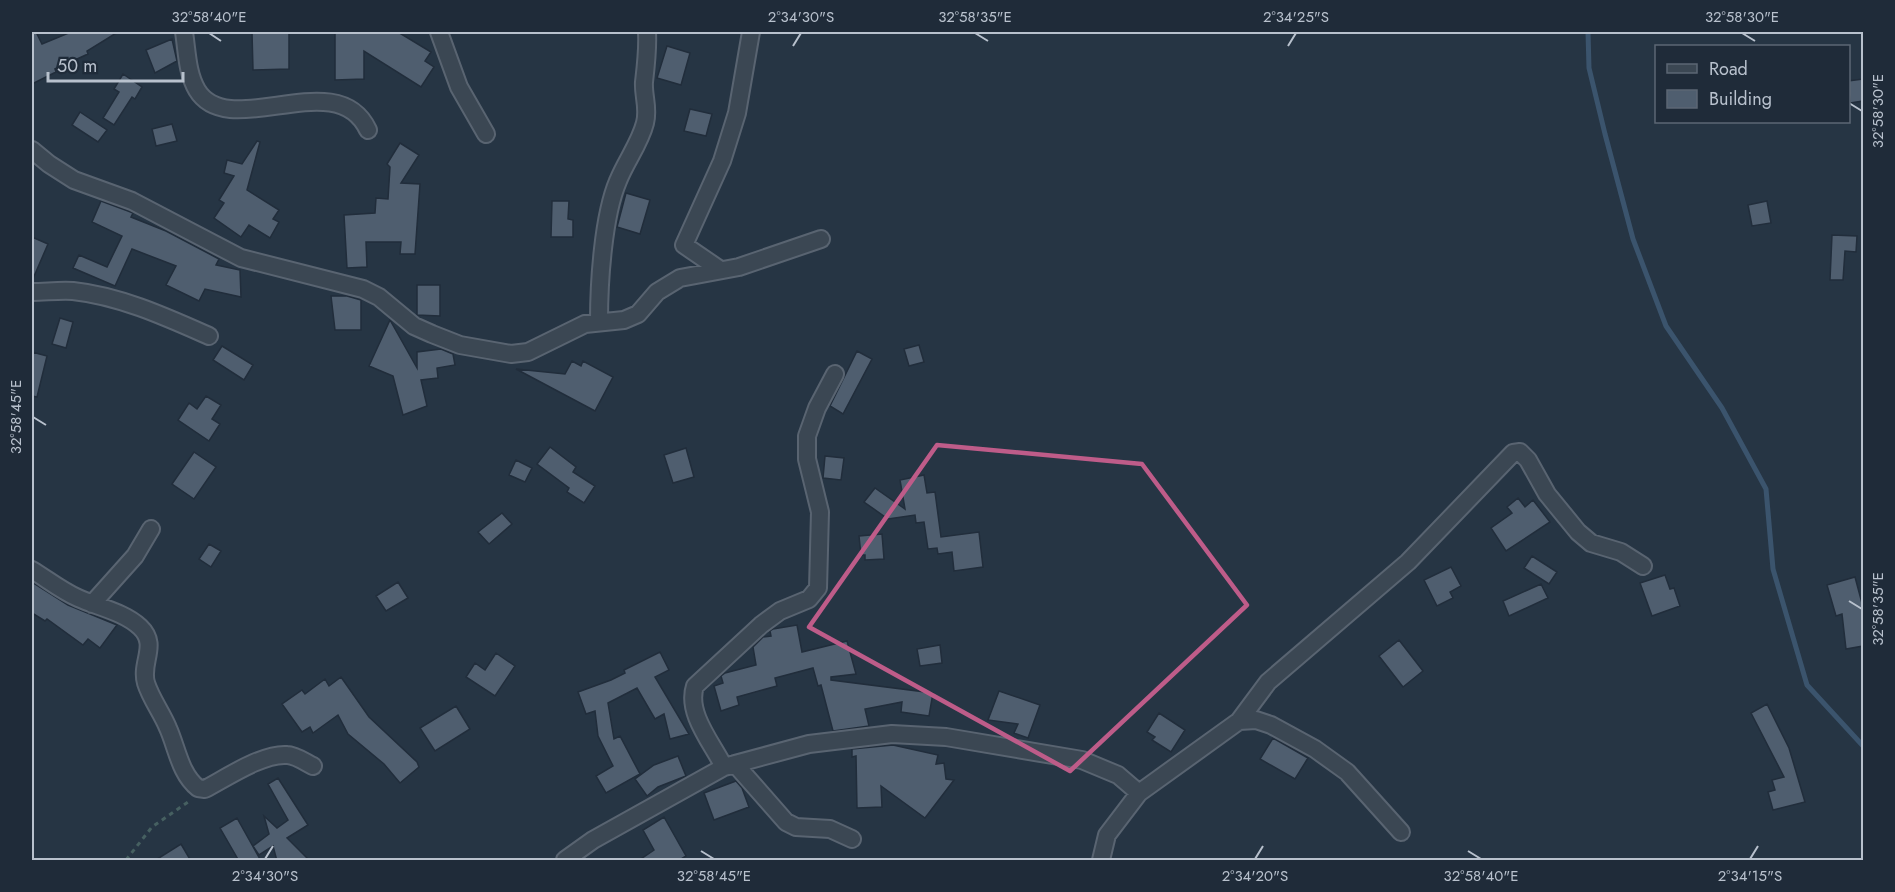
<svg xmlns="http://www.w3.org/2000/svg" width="1895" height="892" font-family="Jost,sans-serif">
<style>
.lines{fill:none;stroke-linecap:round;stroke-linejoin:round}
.stream{stroke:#3b546d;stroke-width:5}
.building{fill:#4f5e6f;stroke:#212d3b;stroke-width:1.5}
.minor-casing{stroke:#596471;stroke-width:20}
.path{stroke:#466061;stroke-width:3;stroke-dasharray:4.5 4.5;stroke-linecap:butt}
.minor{stroke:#3b4753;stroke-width:16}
.marked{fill:none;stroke:#be5c89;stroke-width:4.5;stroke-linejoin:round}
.ticks{fill:none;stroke:#b8c1cd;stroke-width:2}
.neatline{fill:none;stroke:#b8c1cd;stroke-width:2}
.ticks-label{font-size:15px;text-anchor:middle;fill:#b8c1cd}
</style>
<rect width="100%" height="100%" fill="#263544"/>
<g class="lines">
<path class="stream" d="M1588,32L1589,68L1605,134L1633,239L1666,326L1722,408L1766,489L1773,569L1807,685L1864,747"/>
</g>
<path class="building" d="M32,32H36L42,44L71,32H118L87,51L88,54L55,69L56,72L32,84Z
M252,32H289V69L253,70Z
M335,32H398L431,52L425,61L434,67L421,87L364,51V79L335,80Z
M172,39L177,61L155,73L146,50Z
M667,46L690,53L681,85L657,78Z
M123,74L142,87L135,99L132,97L114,125L103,118L119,92L114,89Z
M1863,79V101L1850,103L1848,81Z
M690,109L712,114L706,136L684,131Z
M80,112L107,130L98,142L72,125Z
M172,124L177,141L156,146L152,129Z
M257,141L260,142L247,190L279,210L273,219L279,222L270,238L249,225L241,237L214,218L224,203L219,200L234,176L224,173L227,160L242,164Z
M400,143L419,155L401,183L420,184L415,254H400L401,242H366L367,267L347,268L344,215L375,213L376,198L388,199L390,167L387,164Z
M626,193L650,200L640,234L617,227Z
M101,201L128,211L133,213L131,217L166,231L219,259L216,265L240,270L241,297L205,289L199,301L166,285L176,266L132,249L115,286L73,268L79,255L107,267L122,236L92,222Z
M552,201H569L568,219L573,220V237H551Z
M1767,201L1771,223L1752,226L1748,205Z
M1832,235L1857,236L1856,252L1845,251L1843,280H1830Z
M32,237L48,244L32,281Z
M417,285H440V316L417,315Z
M331,296H347L361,300V330H335Z
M60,318L73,322L66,348L52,344Z
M390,320L417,368V352L441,349L453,354L455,365L437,368L438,378L421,380L427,406L403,415L393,376L369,366Z
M919,345L924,362L909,366L904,349Z
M222,346L253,365L244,380L213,360Z
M857,351L872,359L843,414L830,406Z
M32,352L47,356L37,397L32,396Z
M572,361L581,366L583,361L613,377L595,411L516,369L565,374Z
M206,396L221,405L212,419L220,424L209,441L178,420L189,403L197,409Z
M550,447L576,467L573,472L595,486L584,503L567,492L569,488L537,464Z
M686,448L694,477L673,483L664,455Z
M194,452L216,467L194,499L172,484Z
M825,456L844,458L841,480L823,478Z
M516,460L532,468L525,482L509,475Z
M924,475L927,493L935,492L941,537L979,532L983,567L954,571L952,552L938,554L937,548L928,549L924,522L916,523L915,515L888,519L864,502L875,488L905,509L900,480Z
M1518,498L1525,507L1533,500L1550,522L1506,551L1491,528L1512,513L1507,507Z
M502,513L512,524L489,544L478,532Z
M882,534L884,559L865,560V555H861L859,536Z
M209,544L221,551L211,567L199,559Z
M1532,556L1557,572L1549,584L1524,568Z
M1451,567L1461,586L1450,592L1453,598L1437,606L1424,580Z
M1665,575L1670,589L1674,588L1680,606L1652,616L1640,583Z
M1855,577L1863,607V646L1846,649L1842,614L1836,616L1827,585Z
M32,582L68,605L117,625L100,648L88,639L83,645L47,619L45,621L32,613Z
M398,582L408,598L386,611L376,596Z
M1541,584L1548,598L1509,616L1503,601Z
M797,625L802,652L847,641L856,674L831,677V680L933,693L929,716L901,712L902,702L865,709L869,726L833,731L821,685L818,686L813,668L775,678L777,686L737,697L739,705L721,711L714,686L723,683L721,676L725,673L756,665L753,647L763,637L771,636L770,631L773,629Z
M1399,640L1423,671L1403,687L1379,656Z
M940,645L942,663L920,666L917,649Z
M660,652L669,670L655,677L689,734L670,739L664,714L655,719L637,688L608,703L614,739L620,736L640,774L606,793L596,776L613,766L598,736L595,711L586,714L578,692L611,680L625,673L624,670Z
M496,653L515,666L495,696L466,677L475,663L485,670Z
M341,677L369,717L417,762L419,767L400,783L384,764L348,734L338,715L313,733L310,727L302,732L282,704L302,690L305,694L325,679L329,686Z
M999,691L1040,705L1028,738L1014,733L1018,724L988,720Z
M1767,704L1789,748L1805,802L1773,810L1768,792L1775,790L1772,780L1784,777L1751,713Z
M456,706L470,729L435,751L420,728Z
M1159,713L1185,730L1171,752L1152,740L1155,737L1147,732Z
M1273,738L1308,758L1295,779L1260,759Z
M893,745L938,755L936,764L944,763L946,779L954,780L925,818L881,786L882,807L857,808L856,756L852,757V749Z
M678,756L686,776L658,787L647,796L635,779L654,765Z
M278,778L308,825L287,838L310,861H277L273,846L259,855L253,846L269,834L264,816L277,828L288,820L268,784Z
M736,781L742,788L749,807L714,820L704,793Z
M664,817L686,856L678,861H638L654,850L643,830Z
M237,818L261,861H239L220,828Z
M181,844L191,861H154Z"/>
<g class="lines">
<defs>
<path id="minor" d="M184,32C187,51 187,73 197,90C229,143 337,63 368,130
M439,32L459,87L486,134
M32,150L49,164L74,180L132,201L241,258L363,289L379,297L414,326L432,334L460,345L511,354L528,352L585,324L624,320L638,314L657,292L680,278L739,267L821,239
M719,269L684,245L722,161L737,113L751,32
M32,292C45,292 60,290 73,291C120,296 166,317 209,336
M599,321C599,283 603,216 618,181C626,161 640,143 645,123C649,108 643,96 644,82C646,65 648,49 647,32
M32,570C47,579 62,591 78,598C98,607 124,612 140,627C159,645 140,662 146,683C151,699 162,713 168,728C177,748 180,774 198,788L205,789C226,778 263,753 287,755C295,755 305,762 313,766
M92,604L135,556L151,529
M1239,721L1268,682L1408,562L1513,453L1520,452L1528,460L1547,494L1578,532L1591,543L1621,552L1643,566
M735,764L786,822L796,827L830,829L852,839
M724,767C712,743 686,713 695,686L761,625L780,611L809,599L818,588L820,512L807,459V436L817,408L835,374
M565,860L593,840L724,767L809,744L892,734L946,737L1082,760L1118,775L1139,793
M1101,860L1107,835L1139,793L1239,721L1256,720L1271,725L1315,749L1347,772L1401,832"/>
</defs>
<use href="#minor" class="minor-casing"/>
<path class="path" d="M126,860L152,827L188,802"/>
<use href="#minor" class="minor"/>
</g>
<path class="marked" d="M937,445L1142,464L1247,605L1070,771L809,627Z"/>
<path class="ticks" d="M209,33L221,41M975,33L988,41M1742,33L1755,41M793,46L801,33M1288,46L1296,33M1849,103L1862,111M33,417L46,425M1849,601L1862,609M701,851L714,859M1468,851L1481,859M265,859L273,846M1255,859L1263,846M1750,859L1758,846"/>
<rect width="1895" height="892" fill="none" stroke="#1f2b39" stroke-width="66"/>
<rect x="1655" y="45" width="195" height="78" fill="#1f2b39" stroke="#5c6774" stroke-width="1.5"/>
<rect x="1667" y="64" width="30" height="9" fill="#3b4753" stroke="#5c6774" stroke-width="1.5"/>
<text x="1709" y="75" font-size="18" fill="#b8c1cd">Road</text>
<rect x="1667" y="90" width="30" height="18" fill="#4f5e6f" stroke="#5c6774" stroke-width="1.5"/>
<text x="1709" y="105" font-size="18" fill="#b8c1cd">Building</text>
<path d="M48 72v9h135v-9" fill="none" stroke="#b8c1cd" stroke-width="3"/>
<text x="57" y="72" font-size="18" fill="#b8c1cd" stroke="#1f2b39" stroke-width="4.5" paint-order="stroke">50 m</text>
<rect x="33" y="33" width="1829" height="826" class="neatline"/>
<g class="ticks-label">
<text x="209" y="22">32°58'40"E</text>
<text x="801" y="22">2°34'30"S</text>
<text x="975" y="22">32°58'35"E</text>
<text x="1296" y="22">2°34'25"S</text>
<text x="1742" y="22">32°58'30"E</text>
<text transform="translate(1878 111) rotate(-90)" y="5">32°58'30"E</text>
<text transform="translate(16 417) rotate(-90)" y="5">32°58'45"E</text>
<text transform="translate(1878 609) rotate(-90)" y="5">32°58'35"E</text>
<text x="265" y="881">2°34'30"S</text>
<text x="714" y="881">32°58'45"E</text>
<text x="1255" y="881">2°34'20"S</text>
<text x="1481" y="881">32°58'40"E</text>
<text x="1750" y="881">2°34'15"S</text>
</g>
</svg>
